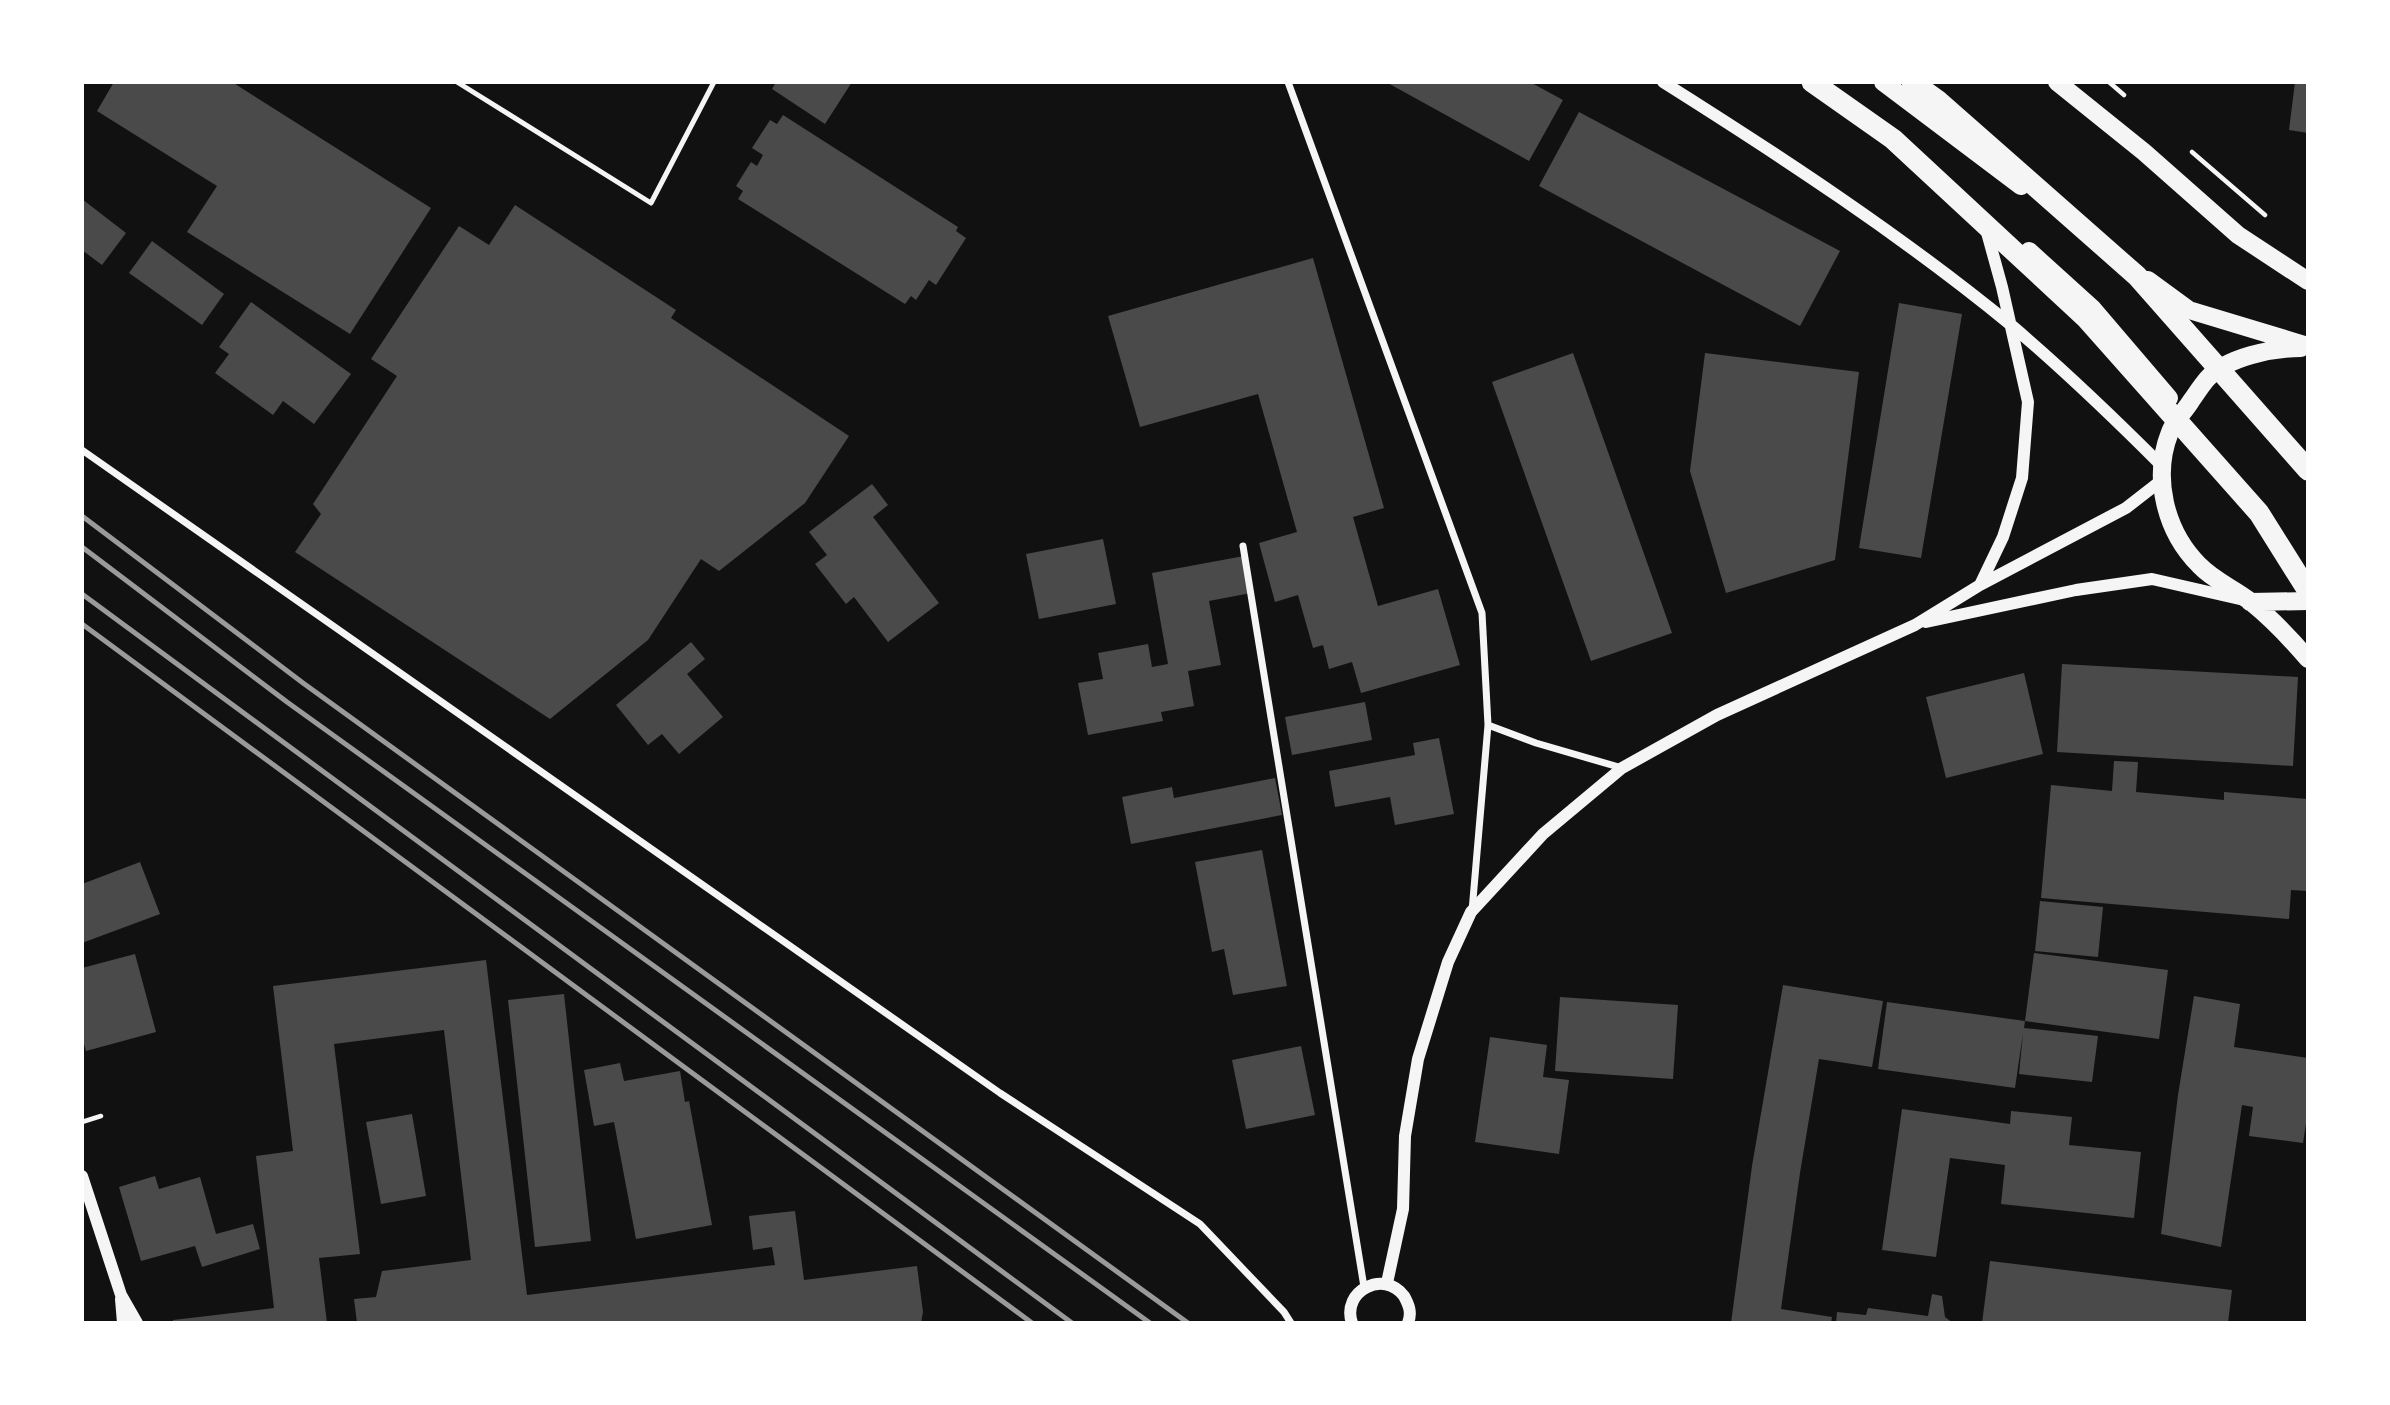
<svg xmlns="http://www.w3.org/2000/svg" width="2390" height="1405" font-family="Commissioner,sans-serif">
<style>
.building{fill:#4a4a4a}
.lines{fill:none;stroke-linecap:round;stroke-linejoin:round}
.path{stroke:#f5f5f5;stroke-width:4.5}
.service{stroke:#f5f5f5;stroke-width:5}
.minor{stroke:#f5f5f5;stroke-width:7}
.tertiary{stroke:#f5f5f5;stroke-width:12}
.primary{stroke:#f5f5f5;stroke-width:18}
.motorway{stroke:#f5f5f5;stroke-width:21}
.rail{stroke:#9a9a9a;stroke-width:5}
</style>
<rect width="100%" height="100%" fill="#111"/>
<path class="building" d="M114,82H232L431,208L350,334L187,232L217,186L97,111Z
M776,82H852L825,124L772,89Z
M1386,82H1530L1563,100L1529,161Z
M2295,82H2308V133L2289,130Z
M1579,112L1840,251L1800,326L1539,186Z
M783,115L958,227L956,231L966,238L936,285L929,280L916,300L911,296L905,304L738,199L743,191L736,186L751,162L757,166L763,155L752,148L770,120L777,124Z
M82,199L126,233L102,265L82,250Z
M515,205L676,310L671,318L849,436L805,503L719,571L701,559L648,640L550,719L295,552L321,514L313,504L397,376L371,359L459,226L489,245Z
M152,241L224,294L202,325L129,273Z
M1313,258L1384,508L1353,517L1378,606L1438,589L1460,665L1361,693L1352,662L1329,669L1323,645L1313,648L1298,595L1275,602L1259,543L1297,532L1258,394L1140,427L1108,316Z
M251,302L351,374L314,424L283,401L273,415L215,373L229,354L219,347Z
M1899,303L1962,314L1921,558L1859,548Z
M1573,353L1672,633L1591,661L1492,382Z
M1705,353L1859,372L1835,560L1726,593L1690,471Z
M872,484L888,505L873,517L939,603L888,642L854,597L846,604L815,564L827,555L809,532Z
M1103,539L1116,604L1039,619L1026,554Z
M1244,556L1251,593L1209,601L1221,665L1188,671L1194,706L1161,712L1163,721L1088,735L1078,683L1103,679L1098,653L1148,644L1152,667L1168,664L1152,573Z
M691,642L705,659L687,674L723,717L679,754L662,734L648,745L616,705Z
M2062,664L2298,677L2293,766L2057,752Z
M2024,673L2043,754L1946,778L1926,697Z
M1365,702L1372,740L1292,755L1285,717Z
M1439,738L1454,814L1395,825L1390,797L1335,807L1329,771L1415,755L1413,743Z
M2114,761L2138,762L2136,792L2224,800V792L2308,799V891L2291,890L2289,919L2041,898L2051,785L2112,791Z
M1275,778L1282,815L1131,844L1122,797L1172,787L1174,798Z
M1262,850L1287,986L1233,995L1224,949L1212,952L1195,862Z
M140,862L160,914L82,943V884Z
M2040,901L2103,907L2098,957L2035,951Z
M2034,953L2168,970L2159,1039L2025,1021Z
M135,954L156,1032L86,1051L82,1037V968Z
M486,960L527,1295L775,1265L772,1247L753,1250L749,1216L795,1211L804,1280L917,1266L923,1312L921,1323H357L354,1299L376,1297L382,1271L471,1260L444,1030L334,1044L360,1254L319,1258L327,1323H173V1320L274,1308L256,1156L293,1151L273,986Z
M1783,985L1883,1001L1872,1067L1819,1059L1800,1173L1781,1309L1832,1317L1831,1323H1731L1752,1166Z
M564,994L591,1241L535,1247L508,1000Z
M2194,996L2240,1004L2234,1047L2308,1058V1110L2303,1143L2249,1136L2253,1107L2242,1105L2221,1247L2161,1234L2178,1095Z
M1560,997L1678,1005L1673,1079L1555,1071Z
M1887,1002L2025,1021L2024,1028L2098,1036L2092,1082L2019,1074L2023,1033L2015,1088L1878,1069Z
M1490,1037L1547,1045L1543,1077L1569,1080L1559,1154L1475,1142Z
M1301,1046L1315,1115L1246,1129L1232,1060Z
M620,1063L624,1081L680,1071L685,1102L689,1101L712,1225L636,1239L614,1122L594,1126L584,1070Z
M1902,1109L2010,1124L2011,1111L2072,1117L2069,1145L2141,1152L2134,1218L2001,1204L2005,1165L1950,1158L1936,1257L1882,1250Z
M412,1114L426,1196L381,1204L366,1122Z
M155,1176L159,1189L200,1177L216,1234L253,1224L260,1249L202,1267L195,1246L141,1261L119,1187Z
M1990,1261L2232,1290L2228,1323H1982Z
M1932,1294L1942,1296L1945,1317L1953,1323H1836L1837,1312L1866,1315L1868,1308L1928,1316Z"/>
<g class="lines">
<path class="path" d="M2109,82L2124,95
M2192,152L2265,215
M82,1122L101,1116"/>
<path class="service" d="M457,82L651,203L714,82"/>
<path class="minor" d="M1288,82L1482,613L1488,725L1472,911
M82,450L1000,1093L1200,1224L1284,1312L1291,1323
M1243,546L1364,1287
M1488,725L1536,743L1622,768"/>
<path class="tertiary" d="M1663,82C1782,157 1901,235 2011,325C2063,369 2114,418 2162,466
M1980,585L2003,537L2022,478L2028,402L2002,287L1986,229
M1926,622L2076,590L2152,579L2244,600
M82,1176L121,1295L137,1323
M1387,1283L1403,1209L1405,1136L1418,1059L1448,962L1471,912L1543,834L1622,768L1717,715L1915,625L1980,585L2126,508L2162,480
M121,1299L123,1323
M1352,1323C1341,1291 1384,1269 1404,1296C1409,1305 1412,1313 1408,1323"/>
<path class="primary" d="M1883,82L2021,186
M2057,82L2144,152L2238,235L2308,281
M2029,251L2093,309L2169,398
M2148,280L2189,310L2308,346
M2301,348C2272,348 2227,357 2207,379C2201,386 2196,394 2191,401C2185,411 2174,421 2170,432C2152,477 2165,531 2199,565C2214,581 2235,589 2251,602C2272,619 2291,639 2308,659
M2250,602L2308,601"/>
<path class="motorway" d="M1812,82L1893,139L2086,318L2259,513L2308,591
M1912,82L1937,100L2137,276L2308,470"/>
<path class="rail" d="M82,516L303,683L1188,1323
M82,547L287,702L1150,1323
M82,594L1072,1323
M82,624L1032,1323"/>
</g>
<rect width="2390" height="1405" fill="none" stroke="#ffffff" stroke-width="168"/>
</svg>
